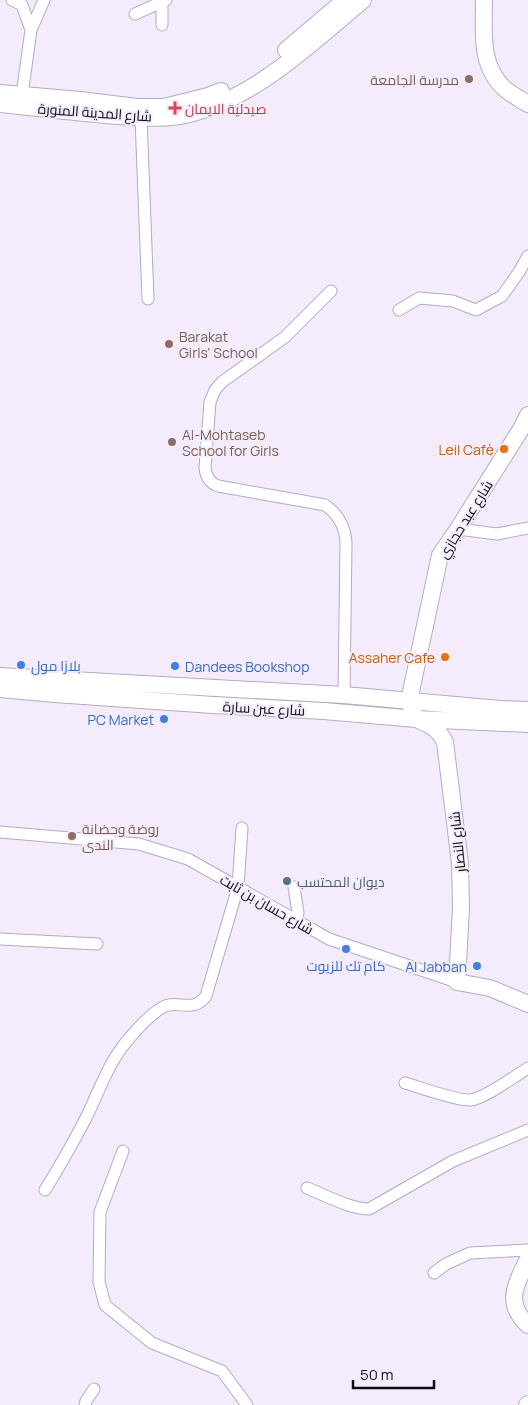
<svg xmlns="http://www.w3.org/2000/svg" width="528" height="1405" font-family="Manrope,Cairo,sans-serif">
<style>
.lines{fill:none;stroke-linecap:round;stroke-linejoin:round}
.street-casing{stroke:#b4abbe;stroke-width:13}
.secondary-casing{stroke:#b4abbe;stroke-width:18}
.street{stroke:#fff;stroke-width:11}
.secondary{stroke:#fff;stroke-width:16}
.education-dot{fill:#8d6e63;stroke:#f4ecfc;stroke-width:2}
.health-dot{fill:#e0444e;stroke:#f4ecfc;stroke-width:2}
.food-dot{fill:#e8710a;stroke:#f4ecfc;stroke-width:2}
.shop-dot{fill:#3f7fe0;stroke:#f4ecfc;stroke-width:2}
.service-dot{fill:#5c6f8a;stroke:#f4ecfc;stroke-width:2}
.labels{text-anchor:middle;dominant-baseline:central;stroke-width:4;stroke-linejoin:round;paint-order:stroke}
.education-label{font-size:14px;fill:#785e54;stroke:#f4ecfc;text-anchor:start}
.health-label{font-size:14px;fill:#be3a42;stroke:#f4ecfc;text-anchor:start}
.street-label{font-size:14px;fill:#0e0a11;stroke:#f4ecfc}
.food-label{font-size:14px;fill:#c56008;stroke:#f4ecfc;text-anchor:end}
.shop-label{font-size:14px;fill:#366cbe;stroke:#f4ecfc;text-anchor:start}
.service-label{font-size:14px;fill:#4e5e75;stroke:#f4ecfc;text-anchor:start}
</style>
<rect width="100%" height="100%" fill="#f4ecfc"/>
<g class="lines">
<defs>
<path id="street" d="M12,0L22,5L31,30L22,95
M135,14L166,0
M162,25V0
M31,30L44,0
M141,118L148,299
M331,291L285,337L222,382L215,390L210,402L205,468C206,477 210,483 218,486L325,505C338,514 345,526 346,542L344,695
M399,310L419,298L453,301L476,310L502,296L519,272L528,256
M458,529L497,534L528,528
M0,832L139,844L188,859L329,939L457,982
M294,887L298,913L295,921
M0,939L97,944
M405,1083C419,1087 457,1101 470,1100C484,1099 515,1076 528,1068
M123,1151L100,1212L99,1282L105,1305L152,1343L222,1371L247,1405
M307,1188C325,1195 350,1209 369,1209L453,1161L528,1130
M45,1190C60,1166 74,1141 87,1116C99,1091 109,1062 127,1041C136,1030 151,1014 163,1007C177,999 193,1014 206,996L238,887L242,828
M434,1273L446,1264L470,1253L528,1250
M85,1405L86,1401L94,1389"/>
<path id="secondary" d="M484,0C484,31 479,66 505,89C512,95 520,99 528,104
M286,50L345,0
M0,93L80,100L137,107H164L208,96L221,91
M0,104C35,108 71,112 106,115C135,117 165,121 193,113C257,96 314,41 363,0
M528,415L521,429L458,529L440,555L409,701L416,719C430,725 437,727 445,742L460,863L461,907L457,982L490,988L528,1004
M0,676L344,695L500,709L528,710
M0,689L55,694L213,705L324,711L416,719L528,724
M528,1259C516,1284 504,1303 528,1325
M527,1405L528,1404"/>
</defs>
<use href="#street" class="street-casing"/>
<use href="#secondary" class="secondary-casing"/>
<use href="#street" class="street"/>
<use href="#secondary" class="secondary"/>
</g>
<g class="education-dot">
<circle cx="469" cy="79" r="5"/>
<circle cx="169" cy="344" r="5"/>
<circle cx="172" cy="442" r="5"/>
<circle cx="72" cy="836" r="5"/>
</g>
<path class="health-dot" d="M172.5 100.5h5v5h5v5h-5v5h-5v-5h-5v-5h5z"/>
<g class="food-dot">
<circle cx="504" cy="449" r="5"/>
<circle cx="445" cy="657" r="5"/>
</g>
<g class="shop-dot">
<circle cx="21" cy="665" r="5"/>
<circle cx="175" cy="666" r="5"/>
<circle cx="164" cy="719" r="5"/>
<circle cx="346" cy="949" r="5"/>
<circle cx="477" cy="966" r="5"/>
</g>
<circle class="service-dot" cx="287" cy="881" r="5"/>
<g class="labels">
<g class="education-label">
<text x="459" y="79" text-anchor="end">مدرسة الجامعة</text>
<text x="179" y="336">Barakat<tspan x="179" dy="16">Girls' School</tspan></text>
<text x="182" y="434">Al-Mohtaseb<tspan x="182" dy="16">School for Girls</tspan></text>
<text x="82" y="828">روضة وحضانة<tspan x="82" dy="16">الندى</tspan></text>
</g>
<g class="health-label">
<text x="185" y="108">صيدلية الايمان</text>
</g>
<g class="street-label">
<text transform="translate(95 112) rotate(4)">شارع المدينة المنورة</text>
<text transform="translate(465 519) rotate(-58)">شارع عبد حجازي</text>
<text transform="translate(264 708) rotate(3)">شارع عين سارة</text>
<text transform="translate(457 842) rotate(-96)">شارع النصار</text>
<text transform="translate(267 904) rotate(30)">شارع حسان بن ثابت</text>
</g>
<g class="food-label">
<text x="494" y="449">Leil Cafè</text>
<text x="435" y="657">Assaher Cafe</text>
</g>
<g class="shop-label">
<text x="31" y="665">بلازا مول</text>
<text x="185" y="666">Dandees Bookshop</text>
<text x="154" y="719" text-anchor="end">PC Market</text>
<text x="346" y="965" text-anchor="middle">كام تك للزيوت</text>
<text x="467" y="966" text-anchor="end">Al Jabban</text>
</g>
<g class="service-label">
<text x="297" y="881">ديوان المحتسب</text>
</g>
</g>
<path d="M353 1380v8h81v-8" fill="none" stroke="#0e0a11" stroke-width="2.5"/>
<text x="360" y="1380" font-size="15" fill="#0e0a11" stroke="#f4ecfc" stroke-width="4" paint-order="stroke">50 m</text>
</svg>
